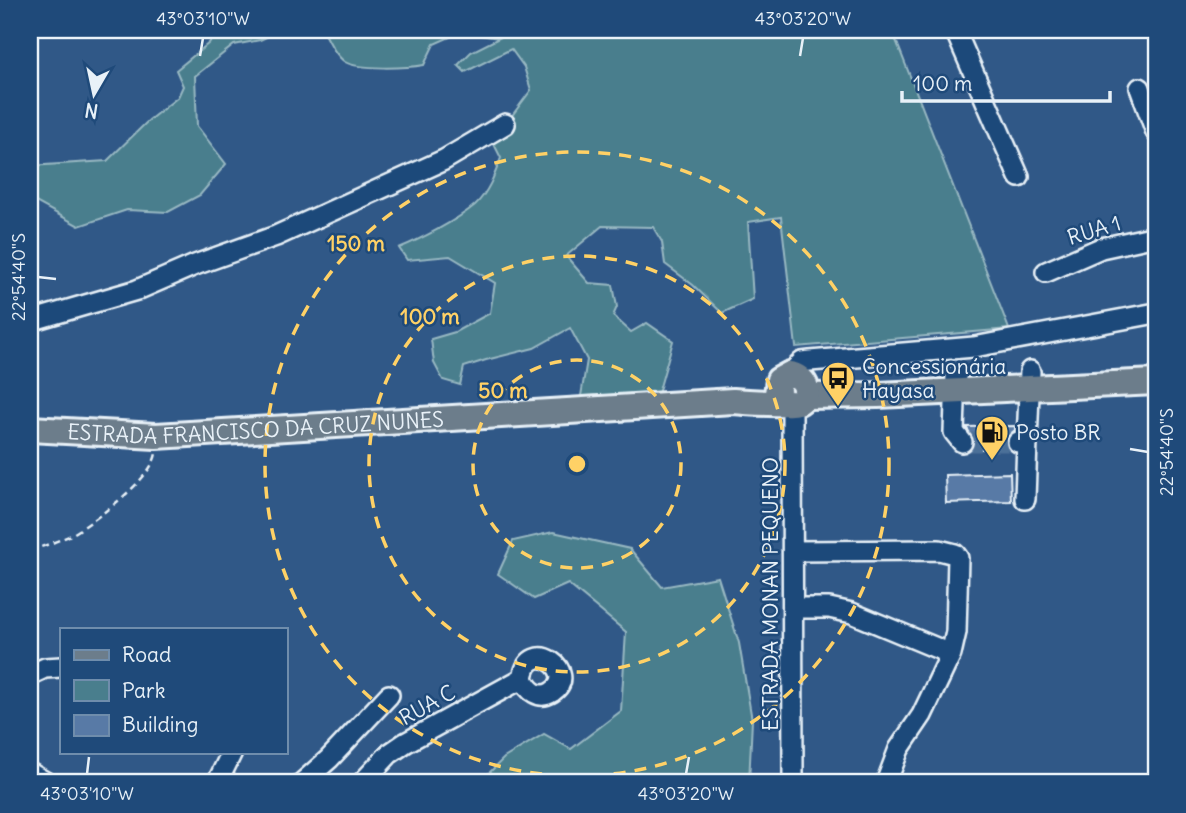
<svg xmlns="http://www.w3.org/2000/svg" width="1186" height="813" font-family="Delius,sans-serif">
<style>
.green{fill:#497e8d;stroke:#98b8c2;stroke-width:2}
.building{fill:#587aa6;stroke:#e8f1f8;stroke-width:2}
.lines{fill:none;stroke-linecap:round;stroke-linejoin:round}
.minor-tunnel{stroke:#4c6f98;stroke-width:19;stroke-dasharray:19 10;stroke-linecap:butt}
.minor-casing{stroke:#e8f1f8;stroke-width:24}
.major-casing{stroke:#e8f1f8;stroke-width:30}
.path{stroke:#e8f1f8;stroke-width:2.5;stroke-dasharray:7 5;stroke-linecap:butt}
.minor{stroke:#1f4a7a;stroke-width:19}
.major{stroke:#6c7d8b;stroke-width:24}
.ticks{fill:none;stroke:#e8f1f8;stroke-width:2.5}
.ring{fill:none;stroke:#ffd166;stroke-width:3.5;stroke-dasharray:12 9}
.labels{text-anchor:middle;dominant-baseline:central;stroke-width:5;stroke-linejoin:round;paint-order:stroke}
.street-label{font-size:21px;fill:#e8f1f8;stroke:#1f4a7a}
.poi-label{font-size:21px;fill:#e8f1f8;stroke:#1f4a7a;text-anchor:start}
.centre{fill:#ffd166;stroke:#1f4a7a;stroke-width:3.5}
.ring-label{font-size:21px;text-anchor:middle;font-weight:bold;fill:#ffd166;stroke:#1f4a7a;stroke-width:5;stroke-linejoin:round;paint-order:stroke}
.neatline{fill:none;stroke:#e8f1f8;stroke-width:2.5}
.ticks-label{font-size:18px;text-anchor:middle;fill:#e8f1f8}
</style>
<rect width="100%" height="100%" fill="#305887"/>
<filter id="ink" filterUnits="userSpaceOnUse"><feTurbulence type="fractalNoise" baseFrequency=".0143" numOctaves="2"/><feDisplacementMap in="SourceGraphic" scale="14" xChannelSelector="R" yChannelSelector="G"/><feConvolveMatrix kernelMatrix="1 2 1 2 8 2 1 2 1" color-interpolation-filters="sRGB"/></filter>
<g filter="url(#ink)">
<path class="green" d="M218,30L279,31L260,40L234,45L195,76L197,126L226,164L200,195L168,212L127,210L79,226L30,199V166L107,161L149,120L178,97L183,86L176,70L209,43Z
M323,30H892L1009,329L796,347L781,217L748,222L753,299L722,313L693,285L665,264L662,242L653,227L602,226L566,256L589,283L613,285L617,307L613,316L631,332L647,323L673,341L658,394L581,396L587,360L570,328L534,348L486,360L464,367L460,385L443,380L434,363L431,339L455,332L490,313L495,283L450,256L407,260L399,248C421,239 456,221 475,205C488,193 495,174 501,158L486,128L508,121L531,90L524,67L511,49L465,72L458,65L471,52L499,38L461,32L434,44L424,65C407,68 359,70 345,62C335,55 329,41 323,30Z
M553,532L630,549L662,587L718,577L739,643L752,720L749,783H479L504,758L544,734L571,749L621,711L626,632L568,584L534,599L498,574L513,541Z"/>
<path class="building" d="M1015,426V430L1007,437L1008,449H972L974,439L966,427Z
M1010,473L1011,501L946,503L945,475Z"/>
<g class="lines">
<path class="minor-tunnel" d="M962,442H1018"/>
<defs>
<path id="minor" d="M955,30L1019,177
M1140,88L1156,132
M1046,272L1101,248L1156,236
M30,321L137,290L195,265L276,236L444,160L505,124
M790,374L802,362L810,361L974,347L1156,313
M956,375L954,432L962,442
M792,404L793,783
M1018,442H1027L1030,371
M1025,499L1027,442
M794,551L939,550L955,554L958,558L956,632L951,654L922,715L899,749L886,783
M794,608H829L852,613L951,654
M30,675L45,668L61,667
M30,773L47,783
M217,783L232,752
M302,783L329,759L389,695
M362,783L389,754L405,743L523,678C530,634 581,673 552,692C539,700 528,691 523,678"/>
<g id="major">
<path d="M805,396L878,395L1156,382"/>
<path id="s1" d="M30,429L156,436L733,401C743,402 795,405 799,402C814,392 803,376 790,374L779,380L777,394L784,402"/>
</g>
</defs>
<use href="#minor" class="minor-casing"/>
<use href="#major" class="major-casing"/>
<path class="path" d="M30,551C44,546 58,541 71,535C93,522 153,479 156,453"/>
<use href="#minor" class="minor"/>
<use href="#major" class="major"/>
</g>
</g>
<path class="ticks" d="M200,56L203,38M800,56L803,38M38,277L56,279M1130,449L1148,452M87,774L89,757M686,774L689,757"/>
<g class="ring">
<circle cx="577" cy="464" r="104"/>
<circle cx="577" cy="464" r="208"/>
<circle cx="577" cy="464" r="312"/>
</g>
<defs>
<symbol id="bus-pin" viewBox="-11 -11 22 30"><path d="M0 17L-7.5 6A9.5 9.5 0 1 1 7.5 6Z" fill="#ffd166" stroke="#1f4a7a"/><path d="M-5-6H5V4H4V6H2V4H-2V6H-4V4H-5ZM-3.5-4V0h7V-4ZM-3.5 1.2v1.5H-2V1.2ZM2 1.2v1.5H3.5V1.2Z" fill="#111"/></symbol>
<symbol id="fuel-pin" viewBox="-11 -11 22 30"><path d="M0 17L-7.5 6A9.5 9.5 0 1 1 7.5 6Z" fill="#ffd166" stroke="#1f4a7a"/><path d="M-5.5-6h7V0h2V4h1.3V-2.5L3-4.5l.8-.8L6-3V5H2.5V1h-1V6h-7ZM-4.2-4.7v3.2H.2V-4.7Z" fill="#111"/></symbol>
</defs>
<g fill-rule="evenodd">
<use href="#bus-pin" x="819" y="359" width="38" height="52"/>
<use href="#fuel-pin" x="973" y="413" width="38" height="52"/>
</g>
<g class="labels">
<g class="street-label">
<text transform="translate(1094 230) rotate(-17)">RUA 1</text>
<text stroke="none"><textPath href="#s1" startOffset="226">ESTRADA FRANCISCO DA CRUZ NUNES</textPath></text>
<text transform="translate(770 594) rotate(-90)">ESTRADA MONAN PEQUENO</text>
<text transform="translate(427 705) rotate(-29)">RUA C</text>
</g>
<g class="poi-label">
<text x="862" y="366">Concessionária<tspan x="862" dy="24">Hayasa</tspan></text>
<text x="1016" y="432">Posto BR</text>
</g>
</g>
<circle cx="577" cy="464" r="10" class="centre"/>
<g class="ring-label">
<text x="356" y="251">150 m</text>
<text x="430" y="324">100 m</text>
<text x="503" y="398">50 m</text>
</g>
<rect width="1186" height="813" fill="none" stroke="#1f4a7a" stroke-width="77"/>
<rect x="60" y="628" width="228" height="126" fill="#1f4a7a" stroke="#6f8dac" stroke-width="2"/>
<rect x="74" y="650" width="35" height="10" fill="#6c7d8b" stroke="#6f8dac" stroke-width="2"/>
<text x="122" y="662" font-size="21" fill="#e8f1f8">Road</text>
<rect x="74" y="680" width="35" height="21" fill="#497e8d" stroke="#6f8dac" stroke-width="2"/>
<text x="122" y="698" font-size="21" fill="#e8f1f8">Park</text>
<rect x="74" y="715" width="35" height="21" fill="#587aa6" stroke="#6f8dac" stroke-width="2"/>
<text x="122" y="732" font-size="21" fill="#e8f1f8">Building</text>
<g transform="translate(94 94) rotate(189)" stroke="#1f4a7a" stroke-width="5" paint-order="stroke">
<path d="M0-5L12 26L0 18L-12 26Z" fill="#e8f1f8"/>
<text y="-10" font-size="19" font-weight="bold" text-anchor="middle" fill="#e8f1f8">N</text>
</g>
<path d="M902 91v10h208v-10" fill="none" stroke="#e8f1f8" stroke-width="3.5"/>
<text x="913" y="91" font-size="21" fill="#e8f1f8" stroke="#1f4a7a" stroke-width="5" paint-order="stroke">100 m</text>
<rect x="38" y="38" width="1110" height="736" class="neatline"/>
<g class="ticks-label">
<text x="203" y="25">43°03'10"W</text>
<text x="803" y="25">43°03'20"W</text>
<text transform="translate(19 277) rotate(-90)" y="6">22°54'40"S</text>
<text transform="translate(1167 452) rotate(-90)" y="6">22°54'40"S</text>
<text x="87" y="800">43°03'10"W</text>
<text x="686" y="800">43°03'20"W</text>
</g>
</svg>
